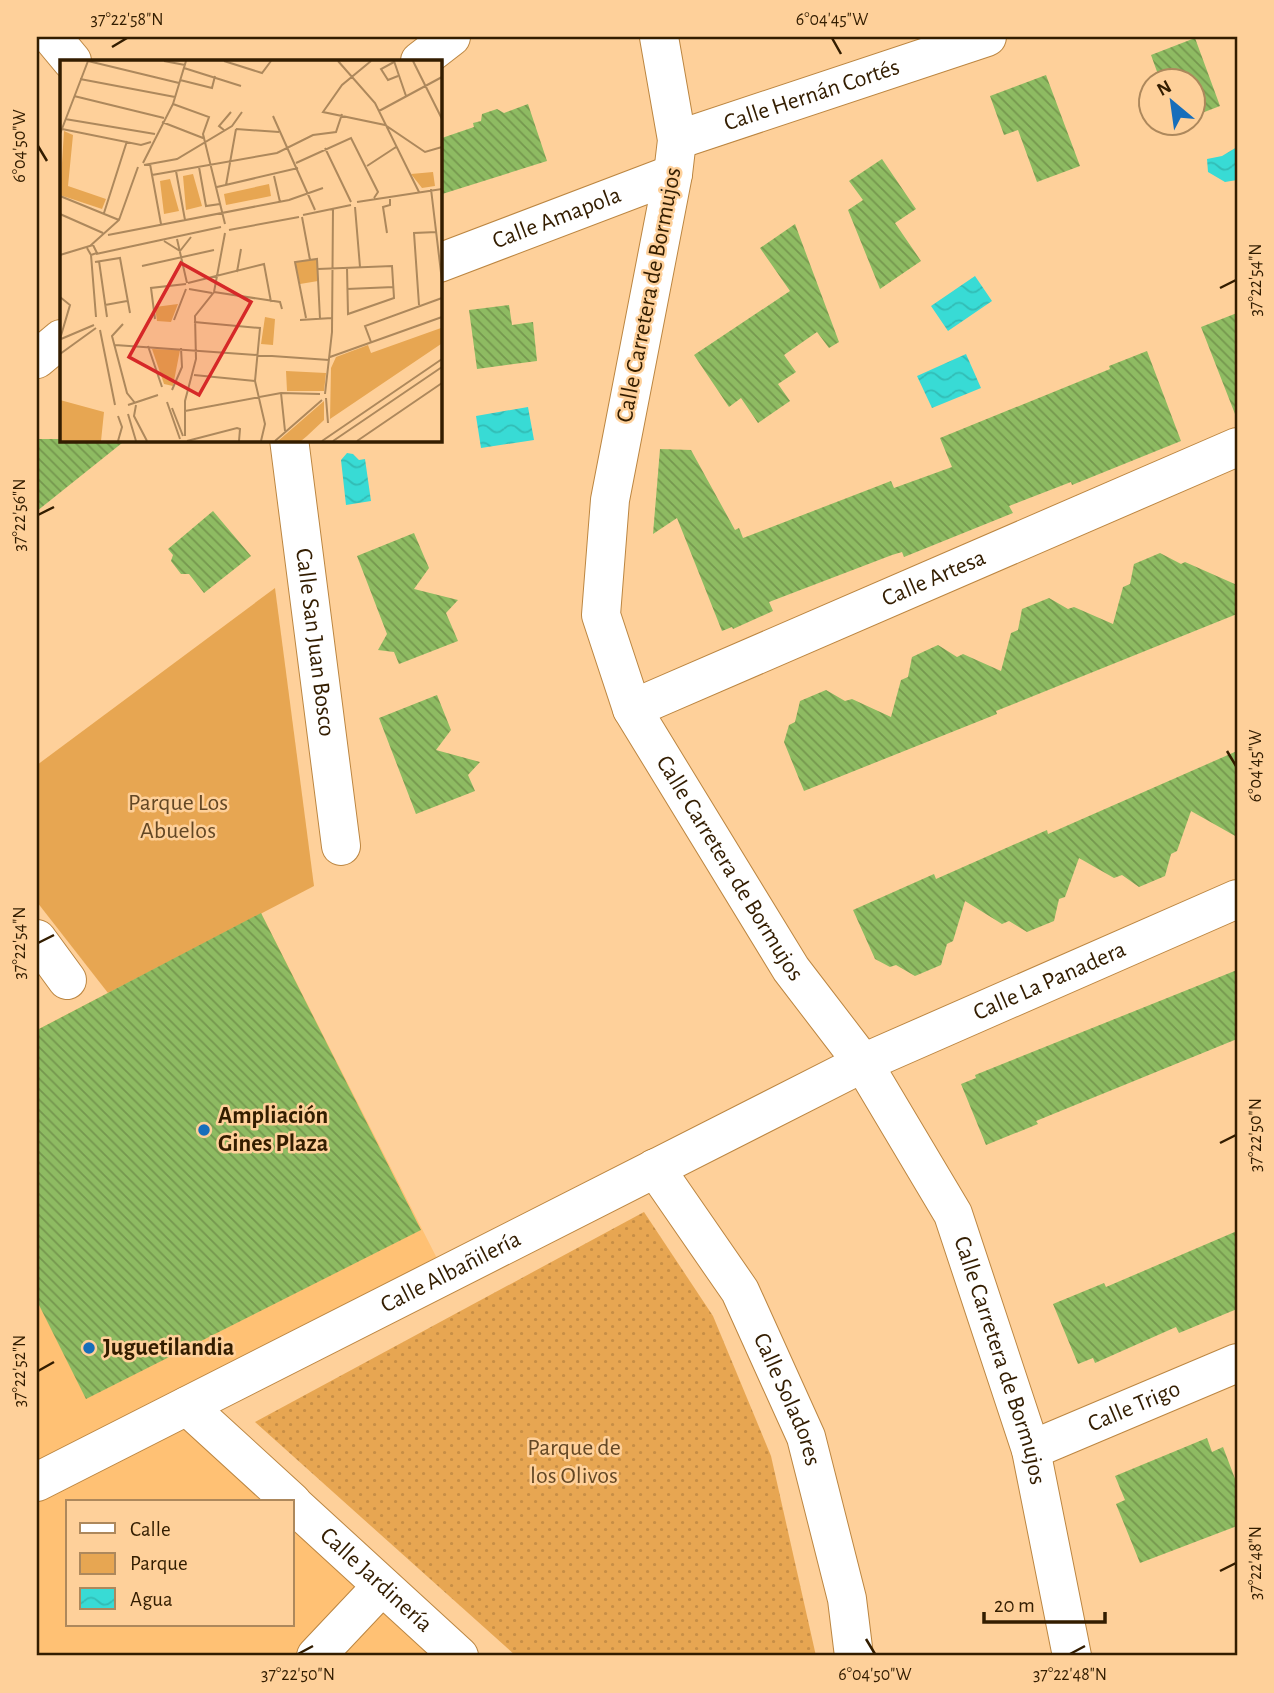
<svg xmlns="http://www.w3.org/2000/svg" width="1274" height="1693" font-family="'Alegreya Sans',sans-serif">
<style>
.built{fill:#ffc174;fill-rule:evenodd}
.grass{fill:url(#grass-dots)}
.park{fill:#e7a652}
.water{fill:url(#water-waves)}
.building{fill:url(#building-back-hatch)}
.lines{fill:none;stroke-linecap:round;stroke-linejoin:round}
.minor-casing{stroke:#bc8641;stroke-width:40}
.minor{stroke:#fff;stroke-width:38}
.ticks{fill:none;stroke:#331d00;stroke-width:2.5}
.poi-dot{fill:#166ebb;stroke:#fed09a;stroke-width:2.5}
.labels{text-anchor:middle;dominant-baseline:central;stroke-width:5;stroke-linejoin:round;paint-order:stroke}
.street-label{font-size:24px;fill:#331d00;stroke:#fed09a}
.park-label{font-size:24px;fill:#634724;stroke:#fed09a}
.poi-label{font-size:24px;font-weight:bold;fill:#331d00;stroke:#fed09a;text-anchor:start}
.inset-road{fill:none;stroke:#ad885c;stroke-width:2}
.view{fill:#d62828;fill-opacity:0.15;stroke:#d62828;stroke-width:3.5}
.inset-edge{fill:none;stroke:#331d00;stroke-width:3.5}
.neatline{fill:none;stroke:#331d00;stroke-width:2.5}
.ticks-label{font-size:18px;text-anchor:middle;fill:#331d00}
</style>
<defs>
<pattern id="grass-dots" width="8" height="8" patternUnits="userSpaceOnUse" patternTransform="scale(1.75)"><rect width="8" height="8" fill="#e7a652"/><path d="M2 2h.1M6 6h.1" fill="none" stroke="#c78e46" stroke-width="1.8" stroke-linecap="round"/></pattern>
<pattern id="water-waves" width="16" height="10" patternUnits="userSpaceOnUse" patternTransform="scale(1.75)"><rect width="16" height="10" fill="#38dbd5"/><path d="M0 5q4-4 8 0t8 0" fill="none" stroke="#32bcb5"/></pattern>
<pattern id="building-back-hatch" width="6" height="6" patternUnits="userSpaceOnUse" patternTransform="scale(1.75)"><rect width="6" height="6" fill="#8ebb62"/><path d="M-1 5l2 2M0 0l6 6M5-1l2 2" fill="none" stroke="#75974e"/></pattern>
</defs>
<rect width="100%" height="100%" fill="#fed09a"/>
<path class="built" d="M261,913L447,1278L187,1405L472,1656H37V1030ZM68,1502H292V1625H68Z"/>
<path class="grass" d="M644,1212L713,1316L771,1456L816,1656H516L255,1422Z"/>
<path class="park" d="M275,588L314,886L108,993L37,902V765Z"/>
<path class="water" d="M1237,147V180L1225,182L1208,172L1207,159L1222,156Z
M975,276L992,301L948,331L931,306Z
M966,354L981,388L932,408L917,376Z
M528,407L534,440L481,448L476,416Z
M347,453L353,454L359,460L365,459L371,501L346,505L341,460Z"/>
<path class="building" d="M1195,38L1220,106L1194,116V80H1160L1151,55Z
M1046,75L1080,166L1037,182L1018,130L1004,135L990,96Z
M528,104L547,161L439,195V139L474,127L473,123L481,121L482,114L497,109L504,113Z
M882,159L916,209L895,223L921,261L880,289L848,210L863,200L849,181Z
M795,224L839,342L829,348L817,332L784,355L796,372L778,384L790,401L758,423L741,398L729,407L694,355L790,291L760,248Z
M509,305L512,325L533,322L537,361L477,369L469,310Z
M1237,313V413L1235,414L1201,327Z
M1147,351L1181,441L1072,485L1071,482L1009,506L1013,513L904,557L902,552L892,555L769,602L773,611L733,629L732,627L722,631L677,518L653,534L660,449L691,450L735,530L739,528L743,538L891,481L894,488L952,467L940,438L1110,369L1109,366Z
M37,439H127L37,511Z
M213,511L251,556L204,593L189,574H181L171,561L173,555L168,549Z
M414,533L429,568L414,589L458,600L446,613L458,641L399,664L394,652L378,650L387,634L357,556Z
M1160,553L1181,564L1185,562L1237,585V614L996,711L997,714L804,791L784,742L789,725L795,722L800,701L826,690L845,701L852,699L891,717L901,680L908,677L912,657L938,645L957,657L963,654L1001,671L1011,633L1018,630L1022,609L1049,598L1068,609L1074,607L1113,624L1123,587L1130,584L1134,564Z
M437,695L451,730L436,750L480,762L468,775L475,791L416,814L379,718Z
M1237,751V837L1191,811L1177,851L1171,854L1165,876L1139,887L1122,875L1114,878L1079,858L1065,897L1059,899L1054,921L1027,932L1009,921L1002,924L965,901L953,941L947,944L941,965L915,976L896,965L890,967L875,959L853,910L934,874L936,879L1047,830L1048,834Z
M261,913L421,1230L86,1399L37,1301V1030Z
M1237,970V1039L1036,1121L1038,1124L986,1145L961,1084L976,1078L975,1075Z
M1237,1231V1309L1179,1333L1176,1327L1095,1363L1093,1358L1078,1364L1053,1304L1104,1283L1106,1287Z
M1207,1438L1212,1452L1223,1447L1237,1484V1526L1140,1563L1116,1504L1125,1500L1115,1476Z"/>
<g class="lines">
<defs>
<g id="minor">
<path d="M52,37L72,61"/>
<path id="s1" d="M659,37L677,140L673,174L610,500L601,615L632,709L791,969L863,1063L953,1214L1031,1450L1072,1656"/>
<path d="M420,61L451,37"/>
<path id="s2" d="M677,140L987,37"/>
<path id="s3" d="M439,263L673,174"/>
<path d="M37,359L61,339"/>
<path id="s4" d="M289,439L341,846"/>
<path id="s5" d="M632,709L1237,447"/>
<path d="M37,939L67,980"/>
<path id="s6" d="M655,1168L740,1291L806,1437L847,1599L854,1656"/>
<path d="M187,1406L292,1502"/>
<path id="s7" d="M1031,1450L1237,1363"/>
<path id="s8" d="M37,1482L863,1063L1237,899"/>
<path id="s9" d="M292,1503L459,1656"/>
<path d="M316,1656L382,1586"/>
</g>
</defs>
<use href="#minor" class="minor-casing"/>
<use href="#minor" class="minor"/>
</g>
<path class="ticks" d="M832,38L841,54M112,47L127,38M38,146L47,161M1220,288L1236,280M38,515L54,507M1227,751L1236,766M38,943L54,935M1220,1143L1236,1135M38,1371L54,1362M1220,1571L1236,1563M866,1639L875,1654M298,1654L313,1646M1070,1654L1085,1646"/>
<g class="poi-dot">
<circle cx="204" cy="1130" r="7"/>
<circle cx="89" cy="1348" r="7"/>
</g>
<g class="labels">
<g class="street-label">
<text stroke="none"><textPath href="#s2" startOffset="142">Calle Hernán Cortés</textPath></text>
<text stroke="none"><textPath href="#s3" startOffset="126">Calle Amapola</textPath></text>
<text transform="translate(649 295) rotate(-79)">Calle Carretera de Bormujos</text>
<text stroke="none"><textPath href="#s5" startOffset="329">Calle Artesa</textPath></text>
<text stroke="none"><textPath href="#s4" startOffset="205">Calle San Juan Bosco</textPath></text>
<text stroke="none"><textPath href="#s1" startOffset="872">Calle Carretera de Bormujos</textPath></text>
<text stroke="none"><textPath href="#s8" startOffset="1130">Calle La Panadera</textPath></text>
<text stroke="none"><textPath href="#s8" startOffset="464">Calle Albañilería</textPath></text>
<text stroke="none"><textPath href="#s1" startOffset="1438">Calle Carretera de Bormujos</textPath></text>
<text stroke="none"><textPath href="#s6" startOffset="268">Calle Soladores</textPath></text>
<text stroke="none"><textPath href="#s7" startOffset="112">Calle Trigo</textPath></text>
<text stroke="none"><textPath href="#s9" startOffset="114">Calle Jardinería</textPath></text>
</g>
<g class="park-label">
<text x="178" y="803">Parque Los<tspan x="178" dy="28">Abuelos</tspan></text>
<text x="574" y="1448">Parque de<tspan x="574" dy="28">los Olivos</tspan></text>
</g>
<g class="poi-label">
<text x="218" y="1116">Ampliación<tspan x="218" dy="28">Gines Plaza</tspan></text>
<text x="103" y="1348">Juguetilandia</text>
</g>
</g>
<g transform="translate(60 60)">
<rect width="382" height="382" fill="#fed09a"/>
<path d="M373,112L375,126L362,128L351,114ZM133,114L142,146L126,150L123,116ZM110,119L119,151L104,154L100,121ZM92,289L120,290L113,326L104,324ZM226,311L266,313L264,331H227ZM0,340L44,352L41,381H0Z" fill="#e7a652"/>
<path d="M4,71L13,75L8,126L46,139L42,149L0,135ZM209,124L211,136L166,145L164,134ZM257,199L258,221L240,224L235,202ZM118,244L111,262L97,261L95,247ZM205,257L215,259L213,285L201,284ZM381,268V284L270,359L271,308L276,297L308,285L311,293ZM264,341V360L247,376L241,381H218Z" fill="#e7a652"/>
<path class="inset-road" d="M28,1L119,23M104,1L125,5M164,1L202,13L211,1M278,1L315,43L359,132M311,1L282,25L263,52L325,65L365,92L382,87M334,1L346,36M353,1L382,59M334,2L321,9L328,20L338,16M124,8L181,26M20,19L115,37M120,20L152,28L155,16M14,36L104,58M113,44L149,57L143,74L165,164M319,51L382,17M213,56L255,150M5,59L95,74M102,62L143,78M2,69L81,85L91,82M176,69L219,72M164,70L159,66L171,52M0,74L28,1M265,88L291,142M83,103L113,44L126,1M236,103L291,78L318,132L314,138M90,104L101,164M84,105L117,99L172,66L182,52M307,106L336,87M139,107L146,146L160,144M116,111L125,160M92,115L217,93L253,75L276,72L282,54M214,116L220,142M166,125L176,69M157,127L238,108M371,129L382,221M0,136L59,160M297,142L382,129M295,147L300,207M44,153L67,81M0,154L43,173M243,155L291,145M242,157L250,200M169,170L239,157M327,173L323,147L330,145V139M48,175L229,140L263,128M117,179L127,223M104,181L120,191L131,177M30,186L59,160L78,107M36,194L161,167M0,195L33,185L37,193L31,195L27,188M31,195L36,257M39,201L47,257M35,202L60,198L70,253M82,206L154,190M258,209L332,206L334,238L288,254L287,208M177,212L181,189M128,223L204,204L211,242M129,229L152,233M287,229L334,227M154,232L220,242L222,249M0,237L10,245L0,279M45,245L67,241M359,245L354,173L377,172M246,258L235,202L257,199L260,259M95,259L91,228L126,224M114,260L126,229M240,260L272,258M134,262L200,268L195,321L205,364L201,381M63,264L52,276L67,333L75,343M40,270L55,345M1,279L34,265M311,282L305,266L382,238M55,285L269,300M88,286L102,327M0,294L36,268M270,297L382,257M134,315L195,321M112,330L122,307L121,288M221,333L225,371M265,334L272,272L273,148M266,338L268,363M107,342L120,379M68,345L98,335M76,345L74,356L87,381M112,348L123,376M125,351L221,333L260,334M68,354L76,381M58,356L62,367L58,381M125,376V341L136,299L135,256L154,232L165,173M127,381L177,368L180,369L179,381M215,381L262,340M262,381L382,299M273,381L382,307M297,381L382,323"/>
<path class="view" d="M121,203L191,242L139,335L69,297Z"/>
<rect width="382" height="382" class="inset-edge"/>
</g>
<rect width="1274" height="1693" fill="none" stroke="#fed09a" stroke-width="77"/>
<rect x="66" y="1500" width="228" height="126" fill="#fed09a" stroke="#ad885c" stroke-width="2"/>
<rect x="80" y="1523" width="35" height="10" fill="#ffffff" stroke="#ad885c" stroke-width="2"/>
<text x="130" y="1536" font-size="21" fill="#331d00">Calle</text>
<rect x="80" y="1553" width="35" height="21" fill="#e7a652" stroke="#ad885c" stroke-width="2"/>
<text x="130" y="1570" font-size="21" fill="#331d00">Parque</text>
<rect x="80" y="1588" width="35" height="21" fill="url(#water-waves)" stroke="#ad885c" stroke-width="2"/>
<text x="130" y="1606" font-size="21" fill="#331d00">Agua</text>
<g transform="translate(1172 102) rotate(331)"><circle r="33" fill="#fed09a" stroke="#ad885c" stroke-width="2"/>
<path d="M0-5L12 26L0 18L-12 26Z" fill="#166ebb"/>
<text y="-10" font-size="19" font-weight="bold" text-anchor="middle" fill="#331d00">N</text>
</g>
<path d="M984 1612v10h121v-10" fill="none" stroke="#331d00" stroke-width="3.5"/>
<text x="994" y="1612" font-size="21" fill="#331d00" stroke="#fed09a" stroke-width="5" paint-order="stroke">20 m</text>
<rect x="38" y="38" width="1198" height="1616" class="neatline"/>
<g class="ticks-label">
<text x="127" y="25">37°22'58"N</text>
<text x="832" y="25">6°04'45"W</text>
<text transform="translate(19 146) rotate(-90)" y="6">6°04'50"W</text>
<text transform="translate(1255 280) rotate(-90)" y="6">37°22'54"N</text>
<text transform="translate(19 515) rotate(-90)" y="6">37°22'56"N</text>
<text transform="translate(1255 766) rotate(-90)" y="6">6°04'45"W</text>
<text transform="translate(19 943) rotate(-90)" y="6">37°22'54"N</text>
<text transform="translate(1255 1135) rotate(-90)" y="6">37°22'50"N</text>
<text transform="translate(19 1371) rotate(-90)" y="6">37°22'52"N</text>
<text transform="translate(1255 1563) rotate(-90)" y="6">37°22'48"N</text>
<text x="298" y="1680">37°22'50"N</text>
<text x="875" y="1680">6°04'50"W</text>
<text x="1070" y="1680">37°22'48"N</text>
</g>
</svg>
